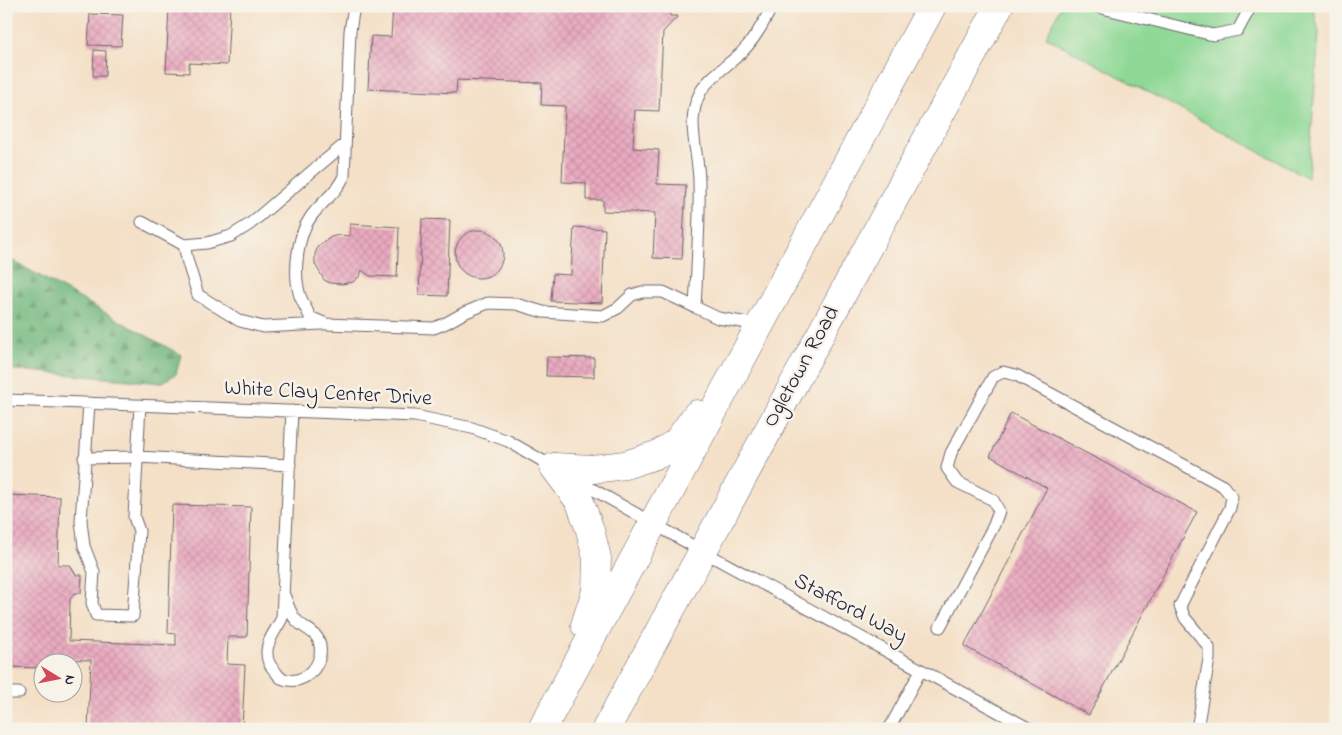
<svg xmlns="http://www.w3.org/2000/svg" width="1342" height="735" font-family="'Indie Flower',sans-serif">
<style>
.grass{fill:#8dd895;stroke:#587d68}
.forest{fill:url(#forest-firs);stroke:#4a6d5c}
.building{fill:url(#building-cross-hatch)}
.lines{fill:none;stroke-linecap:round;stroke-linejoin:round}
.lane-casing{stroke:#6c646c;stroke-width:13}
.primary-casing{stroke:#6c646c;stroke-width:29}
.lane{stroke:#fff;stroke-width:11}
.primary{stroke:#fff;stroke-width:28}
.labels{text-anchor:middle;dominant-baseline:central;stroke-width:5;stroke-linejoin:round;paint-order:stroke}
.street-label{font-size:22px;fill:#22223b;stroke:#f7f3e8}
</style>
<defs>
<pattern id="forest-firs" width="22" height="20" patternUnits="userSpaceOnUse" patternTransform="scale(1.25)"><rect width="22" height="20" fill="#72b87e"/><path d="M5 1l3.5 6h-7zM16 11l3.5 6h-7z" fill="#5d9568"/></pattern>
<pattern id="building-cross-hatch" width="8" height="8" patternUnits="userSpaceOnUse" patternTransform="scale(1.25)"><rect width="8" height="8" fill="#e9aac0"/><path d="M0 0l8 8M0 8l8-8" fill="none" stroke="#c892a6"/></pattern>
</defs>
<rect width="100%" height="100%" fill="#f7f3e8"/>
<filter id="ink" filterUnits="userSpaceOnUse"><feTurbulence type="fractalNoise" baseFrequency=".02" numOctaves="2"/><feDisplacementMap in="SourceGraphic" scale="10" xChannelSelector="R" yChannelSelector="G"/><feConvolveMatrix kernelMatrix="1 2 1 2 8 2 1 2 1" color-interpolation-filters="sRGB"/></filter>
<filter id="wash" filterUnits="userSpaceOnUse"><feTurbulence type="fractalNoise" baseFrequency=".0096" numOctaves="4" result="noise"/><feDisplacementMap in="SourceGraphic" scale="20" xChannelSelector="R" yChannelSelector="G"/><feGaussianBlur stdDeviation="1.12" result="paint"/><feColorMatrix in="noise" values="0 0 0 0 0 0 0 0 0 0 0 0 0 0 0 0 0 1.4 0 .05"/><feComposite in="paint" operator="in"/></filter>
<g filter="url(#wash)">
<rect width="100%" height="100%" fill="#f4e0c7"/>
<path class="grass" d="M1061,6H1313L1319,33L1308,178L1046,37Z"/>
<path class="forest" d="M6,257L181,355L176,374L161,383L6,369Z"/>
<g id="blocks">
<path class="building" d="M169,6H230L227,65L189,63V73L166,72Z
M393,6H667L669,9L670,16H678L663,32L659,111L635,110L633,148L659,150L657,184L686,185L682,259L653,258L655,213L603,211V200H586V183L562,182L565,106L541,105L542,83L457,80L456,93L368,89L371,36L391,37Z
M90,14L123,15L121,46L88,45Z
M94,50L106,51L105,76H93Z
M422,219L450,220L447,296L419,295Z
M350,224L399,227L397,277L370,276L362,270L360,276L353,282L342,284L330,283L324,280L315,264V254L318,246L331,237L339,235L350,236Z
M574,227L605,229L602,303L551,301L553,274L571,275Z
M455 254a24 24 0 1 1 48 0a24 24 0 1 1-48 0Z
M547,357L594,358V377L546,376Z
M1011,413L1197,512L1089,715L964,646L1047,488L990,456Z
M6,495L60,497L58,565H70L76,575H82L81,593H75L70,599L69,641L176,645V634L168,633L172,505L251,507L247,637H228L227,664L245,665L242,729H88L91,660L53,659L54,662H42V668L6,667Z"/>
</g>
</g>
<g filter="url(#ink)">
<use href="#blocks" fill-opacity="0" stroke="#6c646c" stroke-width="1"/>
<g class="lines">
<defs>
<path id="lane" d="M354,6L350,31L344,176C337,193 321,202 310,218C297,237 293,274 300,296C303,303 307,310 310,317L326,324L434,328L446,323L464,313L488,303L516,304L543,312L603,316L618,308L632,295L642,292H663L695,307
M1094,6L1213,35L1238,30L1251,6
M142,222L184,245L207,243L231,236L250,224L317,167L345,144
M184,245L188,263L198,295L240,321L263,327L322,324
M760,325L718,318L695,307C697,266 700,224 699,182C699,153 685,121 700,93C707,79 729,64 741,53C754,40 764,23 772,6
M6,400L415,416L472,428L508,441L555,468
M89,403L81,521L84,546L94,572L92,603L96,615L133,616L139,531L134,517L140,405
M84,458L137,457L290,465
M571,477L702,551L1030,729
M284,595C288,604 290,615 298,622C304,628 314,631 318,639C328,661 305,689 281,678C279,677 276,672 274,670C269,665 267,659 267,653C266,641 277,629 282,618L292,411
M940,627L994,525L999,511L993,500L957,482L947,468L951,453L993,377L1003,372L1016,375L1223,486L1232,497L1230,508L1180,606L1185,618L1209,647V659L1197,729
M6,693H19
M889,729L921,670"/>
<path id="primary" d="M554,467L580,502L590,530L597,558L596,591L585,625
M554,467L593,469L625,465L659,454L677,442L697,414
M542,729L932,6
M606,729L999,6"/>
</defs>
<use href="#lane" class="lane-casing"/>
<use href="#primary" class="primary-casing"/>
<use href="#lane" class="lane"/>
<use href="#primary" class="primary"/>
</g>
</g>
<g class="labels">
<g class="street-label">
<text transform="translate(802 367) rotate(-61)">Ogletown Road</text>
<text transform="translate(328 394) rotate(3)">White Clay Center Drive</text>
<text transform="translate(850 609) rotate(28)">Stafford Way</text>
</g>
</g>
<rect width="1342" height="735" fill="none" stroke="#f7f3e8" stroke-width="25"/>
<g transform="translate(58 678) rotate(100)"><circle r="24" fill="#f7f3e8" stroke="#a29fa3"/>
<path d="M0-4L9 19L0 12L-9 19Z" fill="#d1495b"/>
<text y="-8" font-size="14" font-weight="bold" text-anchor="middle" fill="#22223b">N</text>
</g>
</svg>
